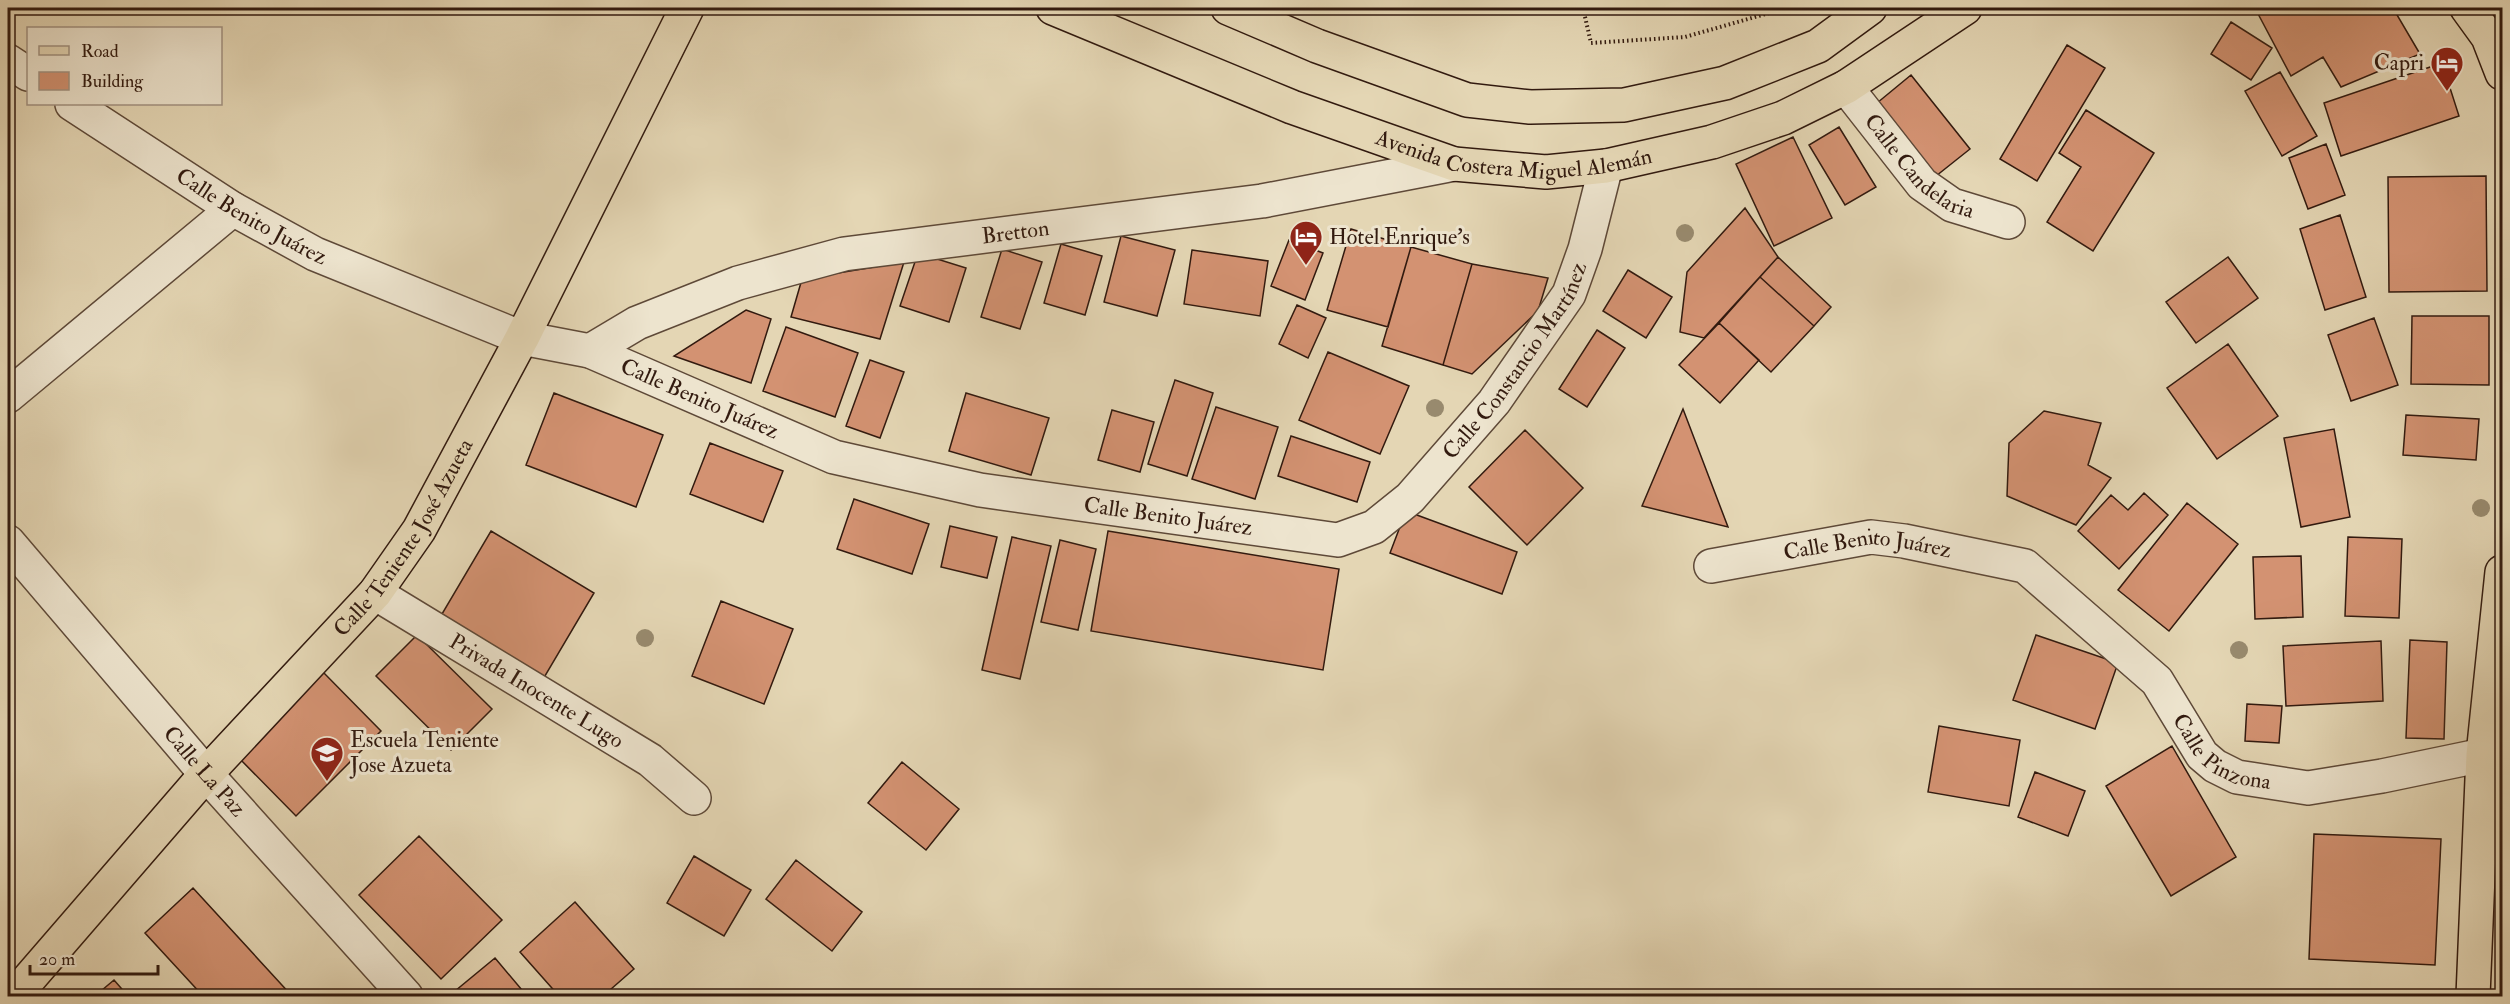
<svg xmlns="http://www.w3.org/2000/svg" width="2510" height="1004" font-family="'IM FELL Double Pica',serif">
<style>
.building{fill:#d39272;stroke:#321a0f;stroke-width:1.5}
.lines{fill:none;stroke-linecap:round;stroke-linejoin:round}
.minor-casing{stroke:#5e4938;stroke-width:36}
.primary-casing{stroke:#321a0f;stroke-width:36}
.path{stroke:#321a0f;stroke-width:4;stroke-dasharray:1.5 3;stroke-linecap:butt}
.minor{stroke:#ede4ce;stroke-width:33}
.primary{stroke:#e4d6b4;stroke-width:33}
.tree{fill:#988a6e}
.labels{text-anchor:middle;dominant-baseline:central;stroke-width:6;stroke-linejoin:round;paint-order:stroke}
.poi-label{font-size:22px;fill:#321a0f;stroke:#ede4ce;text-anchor:start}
.street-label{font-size:22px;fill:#321a0f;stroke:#ede4ce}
</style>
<rect width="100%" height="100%" fill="#e4d6b4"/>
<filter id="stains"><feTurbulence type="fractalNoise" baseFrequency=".00333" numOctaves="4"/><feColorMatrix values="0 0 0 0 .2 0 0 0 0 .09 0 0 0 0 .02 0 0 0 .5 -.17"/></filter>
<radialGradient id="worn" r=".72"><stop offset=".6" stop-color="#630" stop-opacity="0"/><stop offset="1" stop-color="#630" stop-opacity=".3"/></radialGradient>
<path class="building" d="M2292,8H2393L2420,54L2341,87L2323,57L2291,76L2256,10Z
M2231,22L2272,48L2251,80L2211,54Z
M2067,45L2105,68L2037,181L2000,159Z
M2442,63L2459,116L2341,156L2324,103Z
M2280,72L2317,136L2282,156L2245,91Z
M1911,75L1970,149L1936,176L1877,103Z
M2086,110L2154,153L2093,251L2047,222L2081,167L2059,153Z
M1839,127L1876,187L1845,205L1809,145Z
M1793,137L1832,218L1774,246L1736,164Z
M2326,144L2345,195L2308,209L2289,158Z
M2486,176L2487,291L2389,292L2388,177Z
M1745,208L1778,257L1704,338L1680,332L1687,272Z
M2340,215L2366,297L2325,310L2300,229Z
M1351,229L1411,247L1388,327L1327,310Z
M1121,236L1175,250L1157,316L1104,302Z
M1289,240L1323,253L1305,300L1271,286Z
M1061,244L1102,256L1085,315L1044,303Z
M1411,247L1472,264L1443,365L1382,346Z
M1002,249L1042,262L1020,329L981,317Z
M1192,250L1268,261L1260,316L1184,304Z
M918,253L966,268L949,322L900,306Z
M1778,257L1831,307L1814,326L1760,277Z
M2228,257L2258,298L2196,343L2166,302Z
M904,262L880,339L791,317L802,279Z
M1472,264L1548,278L1538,311L1472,374L1443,365Z
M1628,270L1672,297L1646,338L1603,311Z
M1760,277L1814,326L1771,372L1719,323Z
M1297,305L1326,318L1308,358L1279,344Z
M746,310L771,319L751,383L674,356Z
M2412,316H2489V385L2411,384Z
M2374,318L2398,385L2351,401L2328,335Z
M1719,323L1759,360L1720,403L1679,365Z
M786,327L858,353L835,417L763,391Z
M1597,330L1625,348L1587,407L1559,389Z
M2228,344L2278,416L2217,459L2167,388Z
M1328,352L1409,386L1380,454L1299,420Z
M870,360L904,372L880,438L846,426Z
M1175,380L1213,393L1187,476L1148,464Z
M554,393L663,435L636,507L526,465Z
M966,393L1049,418L1031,475L949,451Z
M1216,407L1278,427L1255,499L1192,479Z
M1683,409L1728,527L1642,506Z
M1112,410L1154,422L1140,472L1098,460Z
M2044,411L2101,423L2088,465L2111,478L2076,525L2007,496L2009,443Z
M2406,415L2479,419L2476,460L2403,455Z
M2334,429L2350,517L2301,527L2284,438Z
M1525,430L1583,488L1527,545L1469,487Z
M1291,436L1370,462L1357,502L1278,476Z
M710,443L783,471L763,522L690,494Z
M2144,493L2168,515L2119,569L2078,531L2111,495L2128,510Z
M854,499L929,524L912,574L837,549Z
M2187,503L2238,544L2169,631L2118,590Z
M1406,511L1517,552L1502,594L1390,553Z
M950,526L997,537L987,578L941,567Z
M491,531L594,593L542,681L439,619Z
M1108,531L1339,569L1323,670L1091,631Z
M1012,537L1051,546L1020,679L982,670Z
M2348,537L2402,539L2399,618L2345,616Z
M1060,540L1096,549L1078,630L1041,622Z
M2301,556L2303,617L2255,619L2253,557Z
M721,601L793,629L764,704L692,676Z
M417,635L492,709L451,750L376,676Z
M2036,635L2118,663L2095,729L2013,700Z
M2410,640L2447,642L2444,739L2406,738Z
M2381,641L2383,701L2286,706L2283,646Z
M322,671L381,731L296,816L237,756Z
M2247,704L2282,706L2279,743L2245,741Z
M1939,726L2020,740L2009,806L1928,792Z
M2172,746L2236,857L2171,896L2106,786Z
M902,762L959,809L926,850L868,803Z
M2035,772L2085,791L2068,836L2018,817Z
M2314,834L2441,839L2435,965L2309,959Z
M419,836L502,920L441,979L359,895Z
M694,856L751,890L724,936L667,903Z
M796,860L862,912L832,951L766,899Z
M193,888L292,996H203L145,933Z
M575,902L634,969L603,996H559L520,952Z
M495,958L527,996H449Z
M114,980L128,996H95Z"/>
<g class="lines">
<defs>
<g id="minor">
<path d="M8,61L28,74"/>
<path id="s1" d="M1846,87L1922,184L1952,205L2008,222"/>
<path id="s2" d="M72,104L233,209L315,254L522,338L590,351L834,457L980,490L1338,540L1374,527L1410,498L1494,402L1569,294L1585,249L1606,166"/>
<path id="s3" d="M590,351L637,323L738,283L844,254L1262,201L1454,164"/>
<path d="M8,396L233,209"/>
<path id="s4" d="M8,542L206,774L406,996"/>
<path id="s5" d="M1711,566L1871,537L1904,541L2025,566L2157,681L2202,755L2215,766L2237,777L2308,788L2382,776L2483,755"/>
<path id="s6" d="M375,593L650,760L694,798"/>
</g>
<g id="primary">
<path id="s7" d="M1053,8L1292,107L1454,164L1546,172L1606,166L1712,142L1783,118L1846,87L1965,8"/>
<path d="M1228,8L1317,46L1467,100L1530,107L1624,105L1725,83L1818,46L1870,8"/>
<path d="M2467,8L2488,37L2502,73"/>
<path id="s8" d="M14,996L206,774L375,593L419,530L522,338L687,8"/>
<path d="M2473,996L2483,755L2502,572"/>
</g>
</defs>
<use href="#minor" class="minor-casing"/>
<use href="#primary" class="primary-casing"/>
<path class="path" d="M1583,8L1591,43L1685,37L1769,13L1777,8"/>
<use href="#minor" class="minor"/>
<use href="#primary" class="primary"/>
</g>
<g class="tree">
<circle cx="1685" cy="233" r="9"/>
<circle cx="1435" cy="408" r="9"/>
<circle cx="2481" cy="508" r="9"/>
<circle cx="645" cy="638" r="9"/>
<circle cx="2239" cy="650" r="9"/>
</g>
<defs>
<symbol id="hotel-pin" viewBox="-11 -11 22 30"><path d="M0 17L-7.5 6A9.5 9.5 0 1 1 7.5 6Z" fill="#8f2418" stroke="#ede4ce"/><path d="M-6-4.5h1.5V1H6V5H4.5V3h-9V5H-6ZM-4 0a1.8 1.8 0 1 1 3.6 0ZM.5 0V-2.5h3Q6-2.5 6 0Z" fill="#fff"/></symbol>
<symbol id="school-pin" viewBox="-11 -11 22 30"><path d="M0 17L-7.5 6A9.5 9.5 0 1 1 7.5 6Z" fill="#8f2418" stroke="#ede4ce"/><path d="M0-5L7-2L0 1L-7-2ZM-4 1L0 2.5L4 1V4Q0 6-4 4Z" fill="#fff"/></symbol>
</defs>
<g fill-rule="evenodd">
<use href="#hotel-pin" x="2428" y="44" width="38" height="52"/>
<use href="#hotel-pin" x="1287" y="218" width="38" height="52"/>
<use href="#school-pin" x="308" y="734" width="38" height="52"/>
</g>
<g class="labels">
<g class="poi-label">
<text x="2424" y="63" text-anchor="end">Capri</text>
<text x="1329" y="237">Hotel Enrique’s</text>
<text x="350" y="740">Escuela Teniente<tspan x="350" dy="25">Jose Azueta</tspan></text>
</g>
<g class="street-label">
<text stroke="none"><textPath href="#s7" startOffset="489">Avenida Costera Miguel Alemán</textPath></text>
<text stroke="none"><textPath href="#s1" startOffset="110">Calle Candelaria</textPath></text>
<text stroke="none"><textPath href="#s2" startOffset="212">Calle Benito Juárez</textPath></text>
<text stroke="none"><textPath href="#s3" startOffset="446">Bretton</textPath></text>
<text stroke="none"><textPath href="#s2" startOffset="1614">Calle Constancio Martínez</textPath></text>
<text stroke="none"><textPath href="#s2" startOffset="698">Calle Benito Juárez</textPath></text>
<text stroke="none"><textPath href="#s2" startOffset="1184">Calle Benito Juárez</textPath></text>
<text stroke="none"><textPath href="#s8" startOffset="603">Calle Teniente José Azueta</textPath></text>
<text stroke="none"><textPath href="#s5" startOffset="159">Calle Benito Juárez</textPath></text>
<text stroke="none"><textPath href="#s6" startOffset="189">Privada Inocente Lugo</textPath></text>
<text stroke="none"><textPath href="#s5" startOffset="596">Calle Pinzona</textPath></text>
<text stroke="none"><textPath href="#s4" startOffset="302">Calle La Paz</textPath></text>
</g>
</g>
<rect width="2510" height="1004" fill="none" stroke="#e4d6b4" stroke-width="30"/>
<rect x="9" y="9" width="2492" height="986" fill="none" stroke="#321a0f" stroke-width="3"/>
<rect x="15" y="15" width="2480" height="974" fill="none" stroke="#321a0f" stroke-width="1.5"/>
<rect x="27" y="27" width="195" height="78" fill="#ede4ce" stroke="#a29382" stroke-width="1.5"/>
<rect x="39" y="46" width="30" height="9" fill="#e4d6b4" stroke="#a29382" stroke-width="1.5"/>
<text x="81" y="57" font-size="18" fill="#321a0f">Road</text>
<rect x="39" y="72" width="30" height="18" fill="#d39272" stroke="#a29382" stroke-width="1.5"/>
<text x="81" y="87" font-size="18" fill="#321a0f">Building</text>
<path d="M30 965v9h128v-9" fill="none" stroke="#321a0f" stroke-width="3"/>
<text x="39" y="965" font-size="18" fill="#321a0f" stroke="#ede4ce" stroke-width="4.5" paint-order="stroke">20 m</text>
<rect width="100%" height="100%" filter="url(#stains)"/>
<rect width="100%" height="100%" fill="url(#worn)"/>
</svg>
